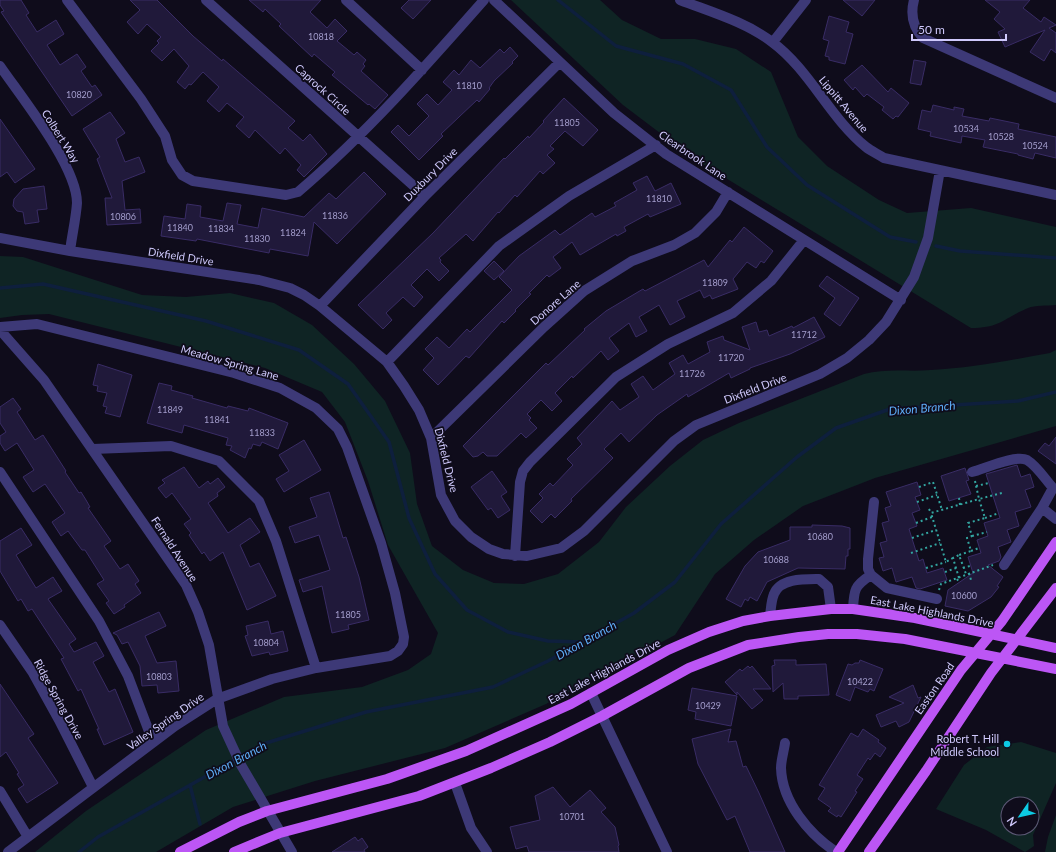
<svg xmlns="http://www.w3.org/2000/svg" width="1056" height="852" font-family="Lato,sans-serif">
<style>
.green{fill:#0f2424;fill-rule:evenodd}
.lines{fill:none;stroke-linecap:round;stroke-linejoin:round}
.stream{stroke:#0e1f3d;stroke-width:3.5}
.building{fill:#20193a;stroke:#392c65}
.path{stroke:#33a5a0;stroke-width:2;stroke-dasharray:2 3;stroke-linecap:butt}
.minor{stroke:#3d3977;stroke-width:10}
.major{stroke:#bc56f5;stroke-width:10}
.poi-dot{fill:#0dcae3;stroke:#0f0c1b;stroke-width:1.5}
.labels{text-anchor:middle;dominant-baseline:central;stroke-width:3.5;stroke-linejoin:round;paint-order:stroke}
.number-label{font-size:9px;fill:#a39dcc}
.street-label{font-size:11px;fill:#cfc9fc;stroke:#0f0c1b}
.poi-label{font-size:11px;fill:#cfc9fc;stroke:#0f0c1b;text-anchor:end}
.water-label{font-size:12px;font-style:italic;fill:#5dacf6;stroke:#0f0c1b}
</style>
<rect width="100%" height="100%" fill="#0f0c1b"/>
<path class="green" d="M511,0H600L622,20L661,39H695L736,49L771,72L798,137L827,166L879,200L907,213L971,208L1056,227V305C1047,306 1035,305 1028,308C1004,318 1000,328 971,328L693,158L623,105Z
M0,256L23,257L142,295L186,297L230,293L274,303L312,325L354,364L385,401L410,453L417,504L432,546L463,570L494,583L524,584L558,574L599,542L626,507L670,466L703,440L739,423L864,374C886,368 908,372 931,370C971,368 1011,360 1050,353L1056,350V426L875,478L803,506L754,540L715,574L675,635L546,704L445,748L315,781L233,807L156,852H35L86,811L206,730L284,697L362,687L408,670L431,654L438,633L388,545L368,481L345,422L322,392L265,368L49,314L22,315L0,318Z
M1021,742L1056,753V783L1033,835L1034,846L1025,852L986,830L936,809L964,765L987,747ZM1008,804H1032V828H1008Z
M1056,815V852H1045L1048,837Z"/>
<g class="lines">
<path class="stream" d="M558,0L616,46L683,64L731,90L767,147L807,185L890,237L916,242
M936,246L960,251L1056,258
M0,288L43,284L206,321L299,350L348,384L389,442L409,518L435,574L467,610L508,632L548,641L582,642
M190,785L200,824
M79,852L98,837L263,744L366,712L493,687L548,661L634,613L675,582L721,524L797,457L836,428L890,409L1018,401L1056,392"/>
</g>
<path class="building" d="M0,0H21L29,13L26,15L37,32L56,20L64,34L47,45L60,65L77,54L86,67L81,71L92,87L95,85L102,95L72,116L1,12L4,11L0,5Z
M130,0H157L193,36L222,61L223,59L295,121L288,128L303,141L310,134L327,154L304,177L297,170L301,165L285,148L280,154L255,130L249,138L236,126L244,117L227,103L219,112L207,101L219,87L203,72L191,85L189,84L185,89L177,82L189,66L174,49L162,61L151,51L159,43L157,41L161,37L147,24L138,34L127,22L140,10Z
M249,0H321L310,12L327,28L335,19L347,31L337,41L354,55L357,52L366,60L363,64L365,66L361,71L388,95L375,109L369,104L368,105L332,75L335,72L314,54L312,57L296,42L279,26L281,24L265,9L263,12Z
M409,0H431L413,19L401,8Z
M843,0H875L862,16Z
M985,0H1030L1023,8L1041,22L1044,17L1056,25L1049,28L1056,33V53L1051,49L1044,61L1030,52L1045,30L1005,47L998,32L1005,29L994,19L1000,12Z
M829,16L849,22L846,32L853,34L845,64L829,60V57L825,56L829,41L823,39Z
M510,47L518,56L512,62L513,63L494,81L489,88L490,89L479,102L477,100L441,134L443,136L419,160L391,132L398,125L409,136L429,116L417,104L427,94L438,105L452,90L443,82L454,70L459,75L471,60L480,68L500,49L504,53Z
M914,60L926,62L921,85L910,83Z
M862,65L888,92L891,88L909,103L898,117L896,116L893,119L882,110L884,107L867,94L864,97L855,87L853,90L844,80Z
M564,98L598,130L583,146L565,131L550,146L554,149L547,155L555,163L543,174L540,171L517,197L515,195L499,213L498,212L473,241L466,234L439,258L441,260L440,262L449,271L439,281L427,269L411,285L423,297L414,307L403,297L386,313L392,320L383,329L358,305L433,233L504,158L505,159L528,136L529,138L544,122L543,121Z
M933,105L954,110V107L964,109L962,116L989,121L990,118L1019,124L1018,129L1056,137V158L1035,153L1033,159L1018,155V154L983,147L985,140L962,136L961,143L930,136L931,132L918,129L922,110L931,112Z
M110,112L125,133L116,139L125,162L139,157L145,172L122,181L125,210L140,209L141,223L107,225L105,198H112L97,159L100,157L83,129Z
M0,119L35,169L15,183L7,172L0,177Z
M364,172L386,194L337,244L314,222L308,256L270,249L269,253L197,239L196,241L161,236L164,216L185,219L187,204L201,206L200,217L223,221L227,203L241,205L237,224L258,228L262,208L304,217L329,193L336,199Z
M647,176L655,191L671,183L681,204L650,217L648,214L624,227L626,231L617,236L616,234L580,255L572,242L553,257L561,268L549,277L547,275L529,293L531,294L515,310L516,311L504,323L502,321L469,358L466,356L438,385L423,370L434,358L425,349L437,337L449,348L467,329L470,332L512,290L499,277L519,256L555,230L560,235L592,213L595,217L616,206L614,203L637,190L633,183Z
M44,186L47,209L37,210L39,222L25,224L23,212L17,211L13,206L14,199L23,189Z
M744,227L773,251L764,263L761,261L756,268L747,262L733,279L738,289L712,299L710,295L704,298L700,290L677,301L685,317L670,325L659,305L639,317L647,331L636,337L629,323L609,338L619,351L608,360L601,351L573,378L572,376L555,393L562,401L552,411L541,400L527,414L531,418L529,420L537,428L526,438L521,433L497,456H487L483,452L478,456L473,457L463,446L546,363L548,365L585,330L584,329L606,311L643,289L645,291L704,260L708,267L730,240L732,242Z
M494,261L504,271L494,280L484,271Z
M827,276L859,298L840,326L824,314L835,298L819,286Z
M814,317L825,337L790,354L750,368V369L731,378L729,373L688,397L687,394L657,415L629,442L621,433L604,449L613,458L571,499L572,501L555,518L551,514L542,523L530,511L543,498L539,494L550,483L553,486L573,465L567,459L582,444L577,438L612,401L620,410L639,397L631,384L643,376L653,390L675,374L669,363L683,355L688,364L710,352L707,342L723,336L724,340L750,350L742,327L756,322L759,332L767,330L769,336L792,326L793,328Z
M98,364L132,375L120,417L105,413L107,407L103,406L107,393L97,391L98,386L93,385Z
M159,383L172,386L171,390L193,396L192,398L227,408L228,406L248,411L249,408L288,423L278,449L262,442L260,446L253,444L251,449L249,448L245,458L230,450L232,446L226,445L228,438L184,425L182,433L147,423Z
M13,398L21,409L17,412L35,440L43,435L66,471L65,472L79,493L81,492L86,500L90,507L88,508L111,541L104,546L120,569L128,564L139,581L135,584L141,593L124,605L125,607L114,614L106,603L109,601L97,584L104,580L85,550H82L68,531L61,536L52,522L65,513L45,484L33,492L23,477L34,470L17,443L5,451L0,443V436L6,432L0,423V407Z
M1056,437V464L1038,451L1045,443L1049,446Z
M304,440L321,470L284,492L276,479L289,471L279,455Z
M1017,465L1021,477L1030,474L1034,487L1025,490L1031,507L1015,512L1019,526L1007,530L1011,542L998,547L1001,557L999,561L988,565L1003,577L997,586L999,587L991,597L968,611L945,606L948,590L973,573L968,557L981,553L977,540L988,536L984,523L1000,518L986,474Z
M184,467L199,488L208,481L210,484L218,478L225,487L217,493L218,496L208,503L228,533L250,518L260,532L240,545L250,567L259,563L276,596L247,610L223,552L210,561L204,552L202,554L189,535L191,533L184,524L191,519L172,493L166,498L158,488L165,483L162,480Z
M965,468L969,480L966,481L971,494L949,501L941,476Z
M492,471L507,492L501,496L510,510L498,518L491,508L488,510L471,487Z
M917,482L921,495L915,497L920,510L912,513L917,526L909,529L919,561L923,559L927,573L943,568L947,580L920,589L916,588L912,577L896,582L892,568L883,571L879,558L884,557L880,543L887,541L882,523L889,521L885,508L891,506L886,492Z
M329,492L343,538L346,537L359,577L369,620L348,625L349,629L332,633L322,586L303,592L299,580L330,570L319,535L295,543L289,527L317,517L310,498Z
M812,525L842,526L850,528V549H848V556H846L845,569L798,568L767,582L757,601L750,597L748,601L745,599L741,607L726,599L745,566L758,552L790,540V527H812Z
M21,528L32,545L16,555L36,588L53,577L62,591L48,599L76,639L69,644L74,652L96,642L104,656L93,662L109,692L115,689L133,732L104,745L97,729H99L81,689L78,691L61,659L64,658L32,609L28,611L21,599L18,601L0,571V541Z
M159,612L166,626L145,636L157,663L176,661L179,691L158,693L157,685L142,686L140,666L128,642L122,644L117,635L113,633Z
M268,621L271,634L283,631L288,651L270,655L269,652L252,656L245,636L248,635L246,626Z
M774,660H796V665L826,664L829,695L798,696V699H784L783,683L773,692L772,666L775,665Z
M860,660L883,669L874,691L870,689L868,692L855,687L850,701L836,695L848,664L852,665L855,663H859Z
M748,666L750,668L752,666L771,689H753L763,700L752,709L737,692V695L725,682L740,669L742,671Z
M0,684L34,734L28,738L58,783L27,803L18,789L24,785L17,774L19,773L6,752L0,757Z
M913,685L918,698L921,697L909,722L899,727L896,721L881,727L876,715L904,703L889,697Z
M692,688L737,696L731,726L695,719L696,712L688,710Z
M731,729L728,742L736,741L743,767L746,766L759,793L785,852H750L735,816L727,820L698,764L692,739Z
M863,729L879,740L878,742L886,748L880,757L875,753L870,760L868,758L857,775L863,779L855,791L857,792L841,817L838,815L837,817L828,811L831,808L818,799L825,788L819,785L851,733L858,737Z
M553,787L570,807L590,790L606,808L601,812L615,827L619,845L618,846L619,852H529L527,846L516,849L510,827L540,820L535,796Z
M355,837L358,841L362,838L368,847L364,850L365,852H332Z"/>
<g class="lines">
<path class="path" d="M975,481L979,499L1002,493
M976,486L989,483
M919,487L933,482L942,510
M959,498L960,505
M917,502L937,495
M929,509L931,513
M985,518L999,513
M916,523L932,517
M972,536L987,532
M912,538L936,530
M971,551L979,548
M911,553L940,543
M953,558L946,562L931,513L979,499L985,518L968,523L972,536L967,538L971,551L959,555
M926,568L946,562
M963,568L970,566
M945,572L956,568
M969,573L971,580
M959,578L953,558L959,555L966,574
M957,579L959,582
M939,590L941,584L993,565"/>
<path class="minor" d="M67,0L141,99L165,136L172,160L182,175L193,181L286,195L298,192C366,134 425,67 484,0
M206,0L425,196
M346,0L422,70
M494,0L614,113L666,154L901,300
M680,0C711,12 746,22 772,42C810,70 829,117 866,147C871,151 878,154 884,158L1056,195
M914,0C910,15 913,27 923,38L1056,98
M773,42L806,0
M0,66C22,98 77,166 77,203C76,218 72,235 70,251
M0,238L70,251L259,280L290,288L304,295L320,306L387,362L404,386L419,410L431,438L441,495L455,521L471,537L489,549L503,554L527,556L561,548L584,531L674,441L696,425L820,374L847,358L869,340L886,322L914,277L928,238L940,170
M320,306L425,196L560,62
M0,327L37,324L234,373L280,388L316,408L338,429L347,447L381,543L395,593L404,637L403,644L398,651L390,656L316,668L272,679L217,699L175,726L8,852
M0,330L44,380L186,585L198,612L209,645L223,726L241,765L292,852
M387,362L499,246L569,196L656,145
M431,438L544,327L584,291L632,261L674,245L695,233L716,212L728,192
M93,449L171,446L219,461L259,501L276,541L316,668
M0,472L99,621L128,676L153,742
M972,472C984,469 1016,454 1027,460C1037,466 1045,479 1053,488L1042,508
M515,556L520,482L523,471L530,462L616,377L668,344L733,313L771,281L804,240
M1004,565L1042,508L1056,519
M871,575L887,588L937,599
M853,609C854,590 854,586 871,575L868,569V559L874,502
M770,616C771,609 771,601 774,594C780,578 805,579 819,579L828,587L831,609
M0,625L33,673L59,720L93,787
M591,693L667,852
M785,743C784,751 781,760 781,768C782,802 809,834 836,852
M455,783L471,828L487,852
M0,791L28,837"/>
<path class="major" d="M180,852L239,822L267,811L387,779L466,751L571,704L668,650L709,632L743,621L770,616L831,609H853L915,618L1056,648
M234,852L280,833L419,796L491,768L550,742L602,716L689,668L748,645L799,637L828,634H857L905,639L1056,669
M838,852L961,670L1002,621L1056,542
M869,852L926,771L991,673L1056,588"/>
</g>
<circle class="poi-dot" cx="1007" cy="744" r="4"/>
<g class="labels">
<g class="number-label">
<text x="321" y="36">10818</text>
<text x="469" y="85">11810</text>
<text x="79" y="94">10820</text>
<text x="567" y="122">11805</text>
<text x="966" y="128">10534</text>
<text x="1001" y="136">10528</text>
<text x="1035" y="145">10524</text>
<text x="659" y="198">11810</text>
<text x="335" y="215">11836</text>
<text x="123" y="216">10806</text>
<text x="180" y="227">11840</text>
<text x="221" y="228">11834</text>
<text x="293" y="232">11824</text>
<text x="257" y="238">11830</text>
<text x="715" y="282">11809</text>
<text x="804" y="334">11712</text>
<text x="731" y="357">11720</text>
<text x="692" y="373">11726</text>
<text x="170" y="409">11849</text>
<text x="217" y="419">11841</text>
<text x="262" y="432">11833</text>
<text x="820" y="536">10680</text>
<text x="776" y="559">10688</text>
<text x="964" y="595">10600</text>
<text x="348" y="614">11805</text>
<text x="266" y="642">10804</text>
<text x="159" y="676">10803</text>
<text x="860" y="681">10422</text>
<text x="708" y="705">10429</text>
<text x="572" y="816">10701</text>
</g>
<g class="street-label">
<text transform="translate(323 89) rotate(42)">Caprock Circle</text>
<text transform="translate(844 104) rotate(50)">Lippitt Avenue</text>
<text transform="translate(61 136) rotate(58)">Colbert Way</text>
<text transform="translate(693 155) rotate(34)">Clearbrook Lane</text>
<text transform="translate(430 174) rotate(-45)">Duxbury Drive</text>
<text transform="translate(181 256) rotate(9)">Dixfield Drive</text>
<text transform="translate(555 302) rotate(-41)">Donore Lane</text>
<text transform="translate(230 362) rotate(16)">Meadow Spring Lane</text>
<text transform="translate(755 388) rotate(-21)">Dixfield Drive</text>
<text transform="translate(447 460) rotate(76)">Dixfield Drive</text>
<text transform="translate(175 549) rotate(57)">Fernald Avenue</text>
<text transform="translate(932 611) rotate(11)">East Lake Highlands Drive</text>
<text transform="translate(604 671) rotate(-28)">East Lake Highlands Drive</text>
<text transform="translate(934 688) rotate(-55)">Easton Road</text>
<text transform="translate(59 699) rotate(61)">Ridge Spring Drive</text>
<text transform="translate(165 721) rotate(-35)">Valley Spring Drive</text>
</g>
<g class="poi-label">
<text x="999" y="738">Robert T. Hill<tspan x="999" dy="13">Middle School</tspan></text>
</g>
<g class="water-label">
<text transform="translate(922 408) rotate(-5)">Dixon Branch</text>
<text transform="translate(586 640) rotate(-29)">Dixon Branch</text>
<text transform="translate(236 760) rotate(-28)">Dixon Branch</text>
</g>
</g>
<g transform="translate(1020 816) rotate(236)"><circle r="19" fill="#0f0c1b" stroke="#5c5875"/>
<path d="M0-3L7 15L0 10L-7 15Z" fill="#0dcae3"/>
<text y="-6" font-size="11" font-weight="bold" text-anchor="middle" fill="#cfc9fc">N</text>
</g>
<path d="M912 34v6h94v-6" fill="none" stroke="#cfc9fc" stroke-width="2"/>
<text x="918" y="34" font-size="12" fill="#cfc9fc" stroke="#0f0c1b" stroke-width="3" paint-order="stroke">50 m</text>
</svg>
